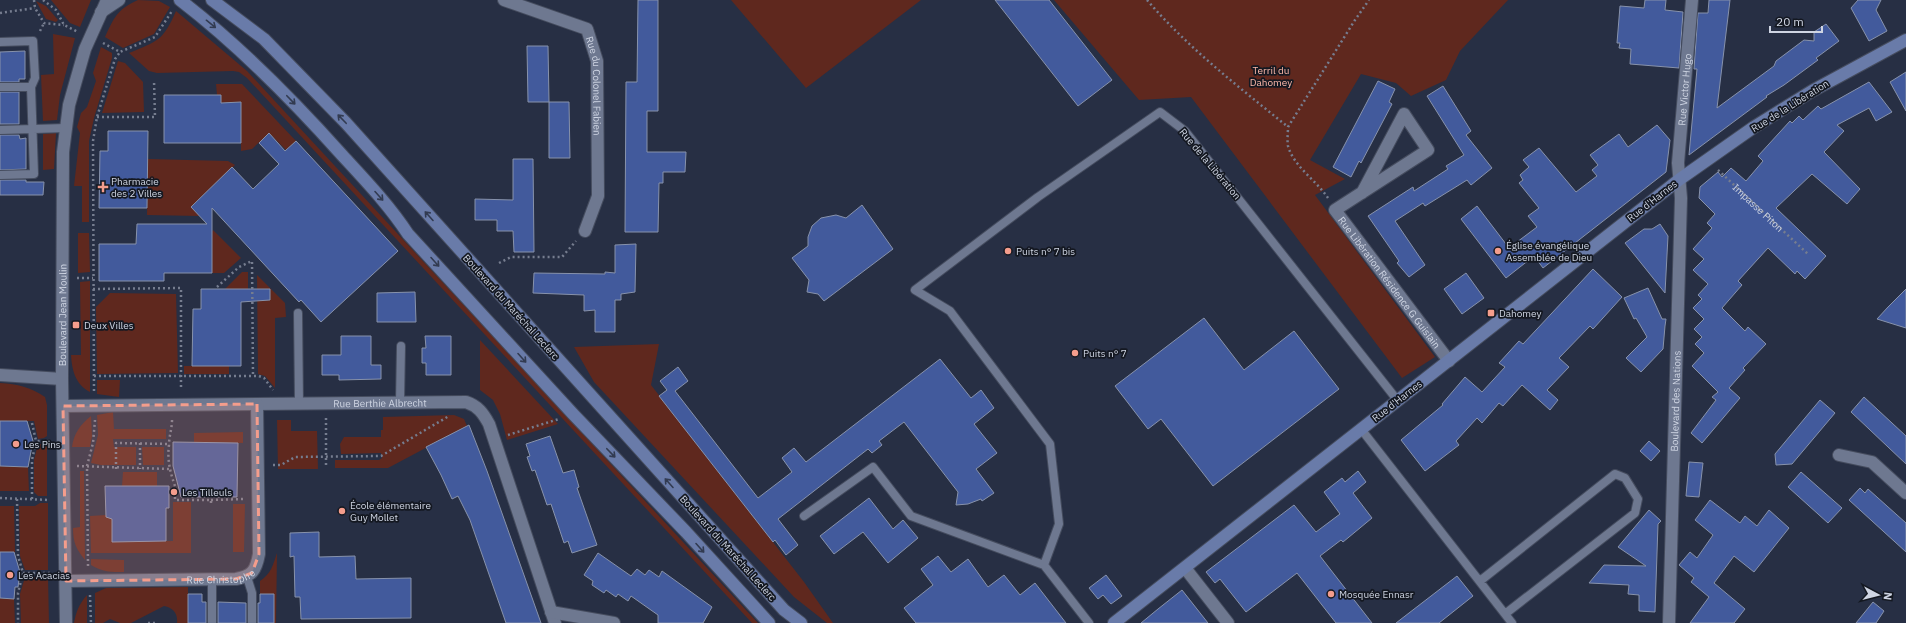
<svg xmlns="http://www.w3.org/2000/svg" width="1906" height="623" font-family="'IBM Plex Sans',sans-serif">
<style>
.green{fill:#5f281e}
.building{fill:#425a9c;stroke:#8792ab}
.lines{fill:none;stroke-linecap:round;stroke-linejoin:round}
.service-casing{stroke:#454c5e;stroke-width:10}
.minor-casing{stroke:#454c5e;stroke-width:14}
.secondary-casing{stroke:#454c5e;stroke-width:14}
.path{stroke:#767d8f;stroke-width:2.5;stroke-dasharray:2 3;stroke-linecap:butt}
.service{stroke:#6e7890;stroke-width:8}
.minor{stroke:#6e7890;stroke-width:12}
.secondary{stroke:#697ba9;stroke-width:12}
.oneway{stroke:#323b51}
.marked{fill:#f49d8c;fill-opacity:0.2;stroke:#f49d8c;stroke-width:3;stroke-dasharray:8 5;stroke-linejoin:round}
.poi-dot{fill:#f49d8c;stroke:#141821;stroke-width:1.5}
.labels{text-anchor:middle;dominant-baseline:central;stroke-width:3.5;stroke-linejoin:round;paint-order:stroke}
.park-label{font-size:10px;fill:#feb9aa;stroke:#141821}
.street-label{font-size:10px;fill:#cfd5e3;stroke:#141821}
.poi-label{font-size:10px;fill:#cfd5e3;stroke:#141821;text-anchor:start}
</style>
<rect width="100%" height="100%" fill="#272f44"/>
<path class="green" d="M51,0H91L80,27L70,23Z
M138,0L159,1L170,7L154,34L123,48L105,37C114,18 117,9 138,0Z
M731,0H921L806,88Z
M1054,0H1508L1460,51L1446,80L1411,96L1396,83L1361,74L1310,160L1345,179L1315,195L1435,357L1402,378L1191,97L1139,100Z
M36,1L46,6L58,20L56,22L46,19Z
M176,11L247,71L758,623H752L247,78L239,72L233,71L157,73L149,71L129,53C158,41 163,41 176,11Z
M53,34L75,38L60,95L57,120L43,121L41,75L54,74Z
M101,47L112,53V58L94,118L89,141V222H82V186H74L80,133L77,127L81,113L87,107L96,81L93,73Z
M118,61L125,63L143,82L144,112L102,113Z
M216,84H242L296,141L286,150L269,133L252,149L241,151V102L221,103V95H217Z
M56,133L54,169L43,170V134Z
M148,159L228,161L235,165L191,207L200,216L147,215Z
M213,230L241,258L224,273H212V232Z
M78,233H89L90,272L78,273Z
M242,272H248V289H225Z
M257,275L285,303L286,317L275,318V388L265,376L258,374Z
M90,281V392C75,384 72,370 71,355H81L80,282Z
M110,293L176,294L178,373L97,374L96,307Z
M480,340L558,424L507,440L500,414L493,400L480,390Z
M659,344L651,385L804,582L833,623H827L794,597L594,382L574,347Z
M184,366H229V374H184Z
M97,380H120L119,397L97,394Z
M0,383C18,384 30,387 45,397L47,405V436L44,438L38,439L34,421H0Z
M113,412L114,429H166V439H113L114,447H136V465H101L91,463L98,435L97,415Z
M454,415L464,419L467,426L388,468H335V460H379L382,458L381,453L341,454L340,444L344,437H381V430H383V417Z
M91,416L92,436L90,447H72C74,433 80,425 91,416Z
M277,420H291V431H317L318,469H278Z
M243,432V443L194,442V433Z
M38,444H44L47,446V496H38L34,492V460Z
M142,447H164V465H143Z
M0,466L28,467L29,491H0Z
M80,471H84L85,560C76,549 73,542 73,528L80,527Z
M123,472H157V486H122Z
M173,502H191V553H91L90,516L106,515L112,519V542L173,541Z
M40,503H48V570H25L20,556L19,506H35Z
M233,504H245L244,552H233Z
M0,506H14L15,552H0Z
M277,553L276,623H274V595L260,594V581C271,574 273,565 277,553Z
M91,559L124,560V572C111,572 102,572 91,565Z
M25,577H48L49,623H21L20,594Z
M188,587V623H177C178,613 173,608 164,606L131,623H120L110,619L103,623H95V593L106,588Z
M87,595V623H74C76,612 79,604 87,595Z
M0,598L14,599L15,623H0Z"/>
<path class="building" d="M638,0H658V111H647V152H686L685,172H663V183H659L658,232H625L626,82H637Z
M995,0H1049L1112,80L1078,106Z
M1645,0H1666L1665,10L1683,12L1679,68L1630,64L1631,49L1619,48L1620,43H1617L1620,6L1644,8Z
M1709,0H1730L1717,108L1774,66L1776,61L1804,40L1814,41V32L1826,24L1839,41L1816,58L1818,60L1784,85L1766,96L1767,97L1689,155L1697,69H1694L1698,13H1708Z
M1858,0H1881L1876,10L1887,31L1869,41L1851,8Z
M527,46H548L549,102H528Z
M25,51V79H19V82H0V52Z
M1906,72V111L1890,82Z
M1378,81L1395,89L1389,102L1392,104L1361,163L1359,161L1351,177L1333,167Z
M1869,82L1892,112L1876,121L1869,108L1837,125L1844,131L1824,152L1860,189L1847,204L1812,174L1776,208L1826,256L1805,279L1797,271L1795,274L1768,248L1738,281L1742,285L1722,308L1745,331L1748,327L1766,344L1743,368L1745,370L1729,388L1740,398L1702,443L1691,433L1716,400L1712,397L1718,392L1692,366L1704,353L1695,344L1702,337L1694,329L1704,319L1693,308L1702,299L1698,295L1708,284L1693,270L1704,259L1693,249L1712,228L1707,223L1715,214L1699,198L1700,187L1718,172L1722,177L1731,168L1746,181L1763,161L1758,156L1790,121L1792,123L1799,116L1803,120L1818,106L1821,109Z
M1443,86L1471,131L1466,135L1492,168L1471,185L1467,180L1425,206L1423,203L1395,221L1425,265L1409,277L1397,263L1399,261L1368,216L1413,187L1414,191L1448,169L1446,166L1464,155L1427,96Z
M0,92H19V124H0Z
M164,95H221V103L241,102V143H164Z
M549,102H569L570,158H549Z
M1657,125L1670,140L1666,172L1543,268L1534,256L1506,278L1461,219L1477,206L1509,248L1537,227L1528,216L1539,208L1519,183L1523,180L1520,175L1529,167L1523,160L1539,148L1576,192L1597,176L1592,170L1598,165L1590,155L1619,134L1628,147Z
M108,131H148L147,208H99L100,151H108Z
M269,133L285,151L296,141L398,251L321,322L301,300L299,302L212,208V273H164V281H99V244H136L137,224H207L191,207L232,167L253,189L279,164L259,143Z
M0,135H19L20,139L26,138V169L0,170Z
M513,159H533L534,252H514L513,231H497V220H475V199L513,200Z
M0,180H26V182H44L43,195H0Z
M862,205L893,249L824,301L818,294L807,292L809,280L792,258L808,246V237L812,226L821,218L836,215L846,218Z
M1660,224L1668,236L1665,293L1625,243L1644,229H1652Z
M636,244L635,292L621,294V300H615V332H595V310L584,311V295L533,293L534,273L605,274V272L615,273V245Z
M1593,269L1622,297L1593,329L1590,326L1559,358L1569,367L1547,390L1558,400L1550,410L1522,385L1503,406L1499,403L1482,423L1477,418L1456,441L1459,445L1425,471L1401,440L1443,405L1442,404L1465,377L1482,392L1505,367L1499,363L1519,341L1523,344Z
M1466,273L1484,298L1462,314L1444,289Z
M1648,288L1662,319H1666L1665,326L1663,349L1641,372L1626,358L1647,337L1636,318L1634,319L1624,298Z
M201,289H270V300L241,302V366H192L193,309H201Z
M1906,289V328L1877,319L1888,307Z
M415,292L416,322H377V293Z
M1204,318L1244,370L1294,331L1339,389L1213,486L1161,419L1148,429L1115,386Z
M341,336H371V365H381V379L339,380V375H322V355H341Z
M425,336H451V375H426V363H422V348H426Z
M940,359L971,398L981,390L994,408L974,424L997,453L976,469L994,493L982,501L981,499L968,504L956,505L958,492L904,422L879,441L882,445L872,453L868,449L778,519L798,545L786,555L775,540L773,542L659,396L667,390L660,381L678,367L688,381L675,391L758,498L792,472L782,458L794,448L806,462Z
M1864,397L1906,436V464L1851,412Z
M1820,400L1835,413L1792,464L1776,465L1775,454Z
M0,421H27L33,441L28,467L0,466Z
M469,425L487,471L541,623H506L470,520L458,496L452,499L441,475L426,447Z
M550,436L563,473L574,470L579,487L577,488L597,545L572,553L568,541L564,543L551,504L547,505L535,470L532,471L527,457L530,456L526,444Z
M1649,441L1660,451L1651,461L1640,451Z
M173,442L238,443L237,497H181L173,466Z
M1689,462L1703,463L1699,497L1686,496Z
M1358,471L1366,482L1353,493L1372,518L1343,542L1341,540L1320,556L1372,623H1336L1297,573L1246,612L1220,579L1215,583L1206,572L1294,505L1316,532L1340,514L1324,492L1342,478L1345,482Z
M1801,472L1842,508L1828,523L1788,487Z
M105,486H169V508H166V541L112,542V519L106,517Z
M1860,488L1865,493L1868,489L1906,523V552L1849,500Z
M869,498L893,529L903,520L918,538L888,563L863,532L834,554L820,536Z
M1710,500L1740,523L1745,516L1757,526L1769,510L1789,528L1754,572L1734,556L1714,583L1745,609L1734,623H1690L1709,597L1691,582L1694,578L1679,565L1690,552L1697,558L1713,535L1695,520Z
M1649,510L1661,521L1658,524L1655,612L1639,611V595L1628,594L1629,585L1589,583L1604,565L1646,566L1618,547Z
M319,532V557L355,556L356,579L411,578V618L301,619L300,597H295L294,556L290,557V533Z
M0,552H14L20,572L18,587H15L14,599L0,598Z
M598,553L631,576L637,569L645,575L649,570L659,577L662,571L712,607L703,623H658V615L631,596L628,601L618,594L616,597L606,590L604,593L592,585L593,581L584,575Z
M938,556L951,572L968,559L988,587L1004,575L1020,595L1035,583L1066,623H916L904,608L933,585L921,569Z
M1106,575L1122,596L1111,604L1103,595L1098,599L1089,588Z
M1457,576L1473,596L1439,623H1396Z
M1182,590L1208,623H1141L1158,609Z
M188,594H202V602H206V623H188Z
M260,594H274V623H258V603H260Z
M218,602L246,603V623H218Z
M1873,602L1884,611L1876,623H1856Z"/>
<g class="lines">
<defs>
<path id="service" d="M0,42L33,41L35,78L31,87L34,174L0,175
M0,87H31
M0,130L66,128
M298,313L299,404
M400,402L401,346
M1361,429L1512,623
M804,516L873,467L911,516L1044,565
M247,577L252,593V623
M1480,581L1615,474L1625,478L1638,499L1635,513L1505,614
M212,623V579
M1089,623L1044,565L1059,524L1050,444L950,311L915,290L1038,197L1160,112L1185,131L1398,401"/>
<g id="minor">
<path id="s2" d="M504,0L587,29L597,61L598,196L585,231"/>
<path d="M101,12L119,0"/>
<path id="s3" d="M1362,193L1404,114L1428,150L1335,210L1449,361"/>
<path d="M0,375L62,379"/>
<path id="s4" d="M63,406L466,402C478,406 483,413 489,424L555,623"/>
<path d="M1839,455L1872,462L1906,493"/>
<path d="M1185,568L1228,623"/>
<path id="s5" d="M66,581L236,579C252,576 256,571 259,554L257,404"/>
<path d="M551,612L614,623"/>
<path id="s6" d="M66,623L62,379L63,152L69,105L85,49L107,0"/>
<path id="s7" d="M1669,623L1681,198L1678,163L1692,0"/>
</g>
<path id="secondary" d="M180,0C240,46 292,99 342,155C365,180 389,205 408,234L573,414L686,532L769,623
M212,0L264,39L346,123L784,610L801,623
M1114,623L1680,179L1754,127L1812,91L1906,40"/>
</defs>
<use href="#service" class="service-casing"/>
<use href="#minor" class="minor-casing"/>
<use href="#secondary" class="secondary-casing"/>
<g class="path">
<path d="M34,0L35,8L44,23L64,25"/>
<path d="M43,0L56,10L64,25L78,32"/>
<path d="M1147,0C1188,48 1239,87 1288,127"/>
<path d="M0,13L35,8"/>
<path d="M40,31L44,23"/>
<path d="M103,43L120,52L155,37L172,11"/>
<path d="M97,117H155L154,80"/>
<path id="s1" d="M1718,170L1809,255"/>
<path d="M1328,198C1316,180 1294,167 1288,146C1287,140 1288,132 1288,127L1355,20L1369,0"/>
<path d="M499,263L511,257H562L576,241"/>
<path d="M77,278H93"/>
<path d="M217,287L239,267L252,261L253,376"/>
<path d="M93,289L181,288V390"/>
<path d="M94,376H259L264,378L273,390"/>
<path d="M94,391L93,141L97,117L115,59L120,52"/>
<path d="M326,418V468"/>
<path d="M172,420C172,429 169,436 169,445C167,459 170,472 175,486"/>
<path d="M32,423L36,441"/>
<path d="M508,435L559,419"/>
<path d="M140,443V469"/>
<path d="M273,465H281L295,457L381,456L449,416"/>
<path d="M77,466L169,469"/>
<path d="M116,469V443L169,444"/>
<path d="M175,497V500H211V505"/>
<path d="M0,498L50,500"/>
<path d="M17,499L18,556L23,573L18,593V623"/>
<path d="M32,499V460L36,441H50"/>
<path d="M211,500L244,499"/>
<path d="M88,566L87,466L93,443L95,420"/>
<path d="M23,573H51"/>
<path d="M90,595L91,623"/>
<path d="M148,623H156"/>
</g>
<use href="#service" class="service"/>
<use href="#minor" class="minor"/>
<use href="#secondary" class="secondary"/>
</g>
<defs><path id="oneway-shaft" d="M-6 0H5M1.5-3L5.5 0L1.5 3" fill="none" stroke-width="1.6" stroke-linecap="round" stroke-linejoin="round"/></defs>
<g class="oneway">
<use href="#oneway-shaft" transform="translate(211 24) rotate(39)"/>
<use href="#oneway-shaft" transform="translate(291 100) rotate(46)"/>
<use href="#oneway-shaft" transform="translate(342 119) rotate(-134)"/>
<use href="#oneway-shaft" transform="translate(379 196) rotate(48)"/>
<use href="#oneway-shaft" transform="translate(429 216) rotate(-132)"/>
<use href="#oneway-shaft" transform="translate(435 262) rotate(48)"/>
<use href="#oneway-shaft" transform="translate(522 358) rotate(48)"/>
<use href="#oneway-shaft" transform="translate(611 453) rotate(46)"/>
<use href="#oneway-shaft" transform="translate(669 483) rotate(-132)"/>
<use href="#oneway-shaft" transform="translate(700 548) rotate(48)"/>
</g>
<path class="marked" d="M257,404L259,554L252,573L236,579L66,581L63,406Z"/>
<g class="poi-dot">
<path d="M101 181h4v4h4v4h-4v4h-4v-4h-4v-4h4z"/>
<circle cx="1008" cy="251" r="4"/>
<circle cx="1498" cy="251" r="4"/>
<rect x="1487" y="309" width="8" height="8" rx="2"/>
<rect x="72" y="321" width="8" height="8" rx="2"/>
<circle cx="1075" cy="353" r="4"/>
<circle cx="16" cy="444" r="4"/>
<circle cx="174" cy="492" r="4"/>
<circle cx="342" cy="511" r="4"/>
<circle cx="10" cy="575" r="4"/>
<circle cx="1331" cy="594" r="4"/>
</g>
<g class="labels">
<g class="park-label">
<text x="1271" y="70">Terril du<tspan x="1271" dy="12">Dahomey</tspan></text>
</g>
<g class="street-label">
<text stroke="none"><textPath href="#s2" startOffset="146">Rue du Colonel Fabien</textPath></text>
<text stroke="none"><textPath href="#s7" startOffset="534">Rue Victor Hugo</textPath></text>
<text transform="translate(1790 106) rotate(-32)">Rue de la Libération</text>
<text transform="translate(1210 164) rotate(50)">Rue de la Libération</text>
<text transform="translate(1652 201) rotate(-38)">Rue d'Harnes</text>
<text stroke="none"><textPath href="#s1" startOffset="55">Impasse Piton</textPath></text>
<text stroke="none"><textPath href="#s3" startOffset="334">Rue Libération Résidence G Guislain</textPath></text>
<text transform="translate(511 307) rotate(48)">Boulevard du Maréchal Leclerc</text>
<text stroke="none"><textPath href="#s6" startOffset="308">Boulevard Jean Moulin</textPath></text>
<text transform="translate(1397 401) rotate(-38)">Rue d'Harnes</text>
<text stroke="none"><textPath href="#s7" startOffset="222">Boulevard des Nations</textPath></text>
<text stroke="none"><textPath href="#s4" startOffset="317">Rue Berthie Albrecht</textPath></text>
<text transform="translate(728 548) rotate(48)">Boulevard du Maréchal Leclerc</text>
<text stroke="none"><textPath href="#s5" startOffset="155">Rue Christophe</textPath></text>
</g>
<g class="poi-label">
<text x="111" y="181">Pharmacie<tspan x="111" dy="12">des 2 Villes</tspan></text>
<text x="1506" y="245">Église évangélique<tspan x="1506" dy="12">Assemblée de Dieu</tspan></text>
<text x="1016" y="251">Puits n° 7 bis</text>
<text x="1499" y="313">Dahomey</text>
<text x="84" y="325">Deux Villes</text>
<text x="1083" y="353">Puits n° 7</text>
<text x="24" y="444">Les Pins</text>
<text x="182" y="492">Les Tilleuls</text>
<text x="350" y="505">École élémentaire<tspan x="350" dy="12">Guy Mollet</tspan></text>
<text x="18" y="575">Les Acacias</text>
<text x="1339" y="594">Mosquée Ennasr</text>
</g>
</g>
<g transform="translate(1878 595) rotate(97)" stroke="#141821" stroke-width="3" paint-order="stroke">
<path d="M0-3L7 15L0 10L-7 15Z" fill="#cfd5e3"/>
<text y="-6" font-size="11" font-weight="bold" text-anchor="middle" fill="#cfd5e3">N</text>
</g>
<path d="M1770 26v6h52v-6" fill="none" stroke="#cfd5e3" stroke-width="2"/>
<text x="1776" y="26" font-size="12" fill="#cfd5e3" stroke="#141821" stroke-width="3" paint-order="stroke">20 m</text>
</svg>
